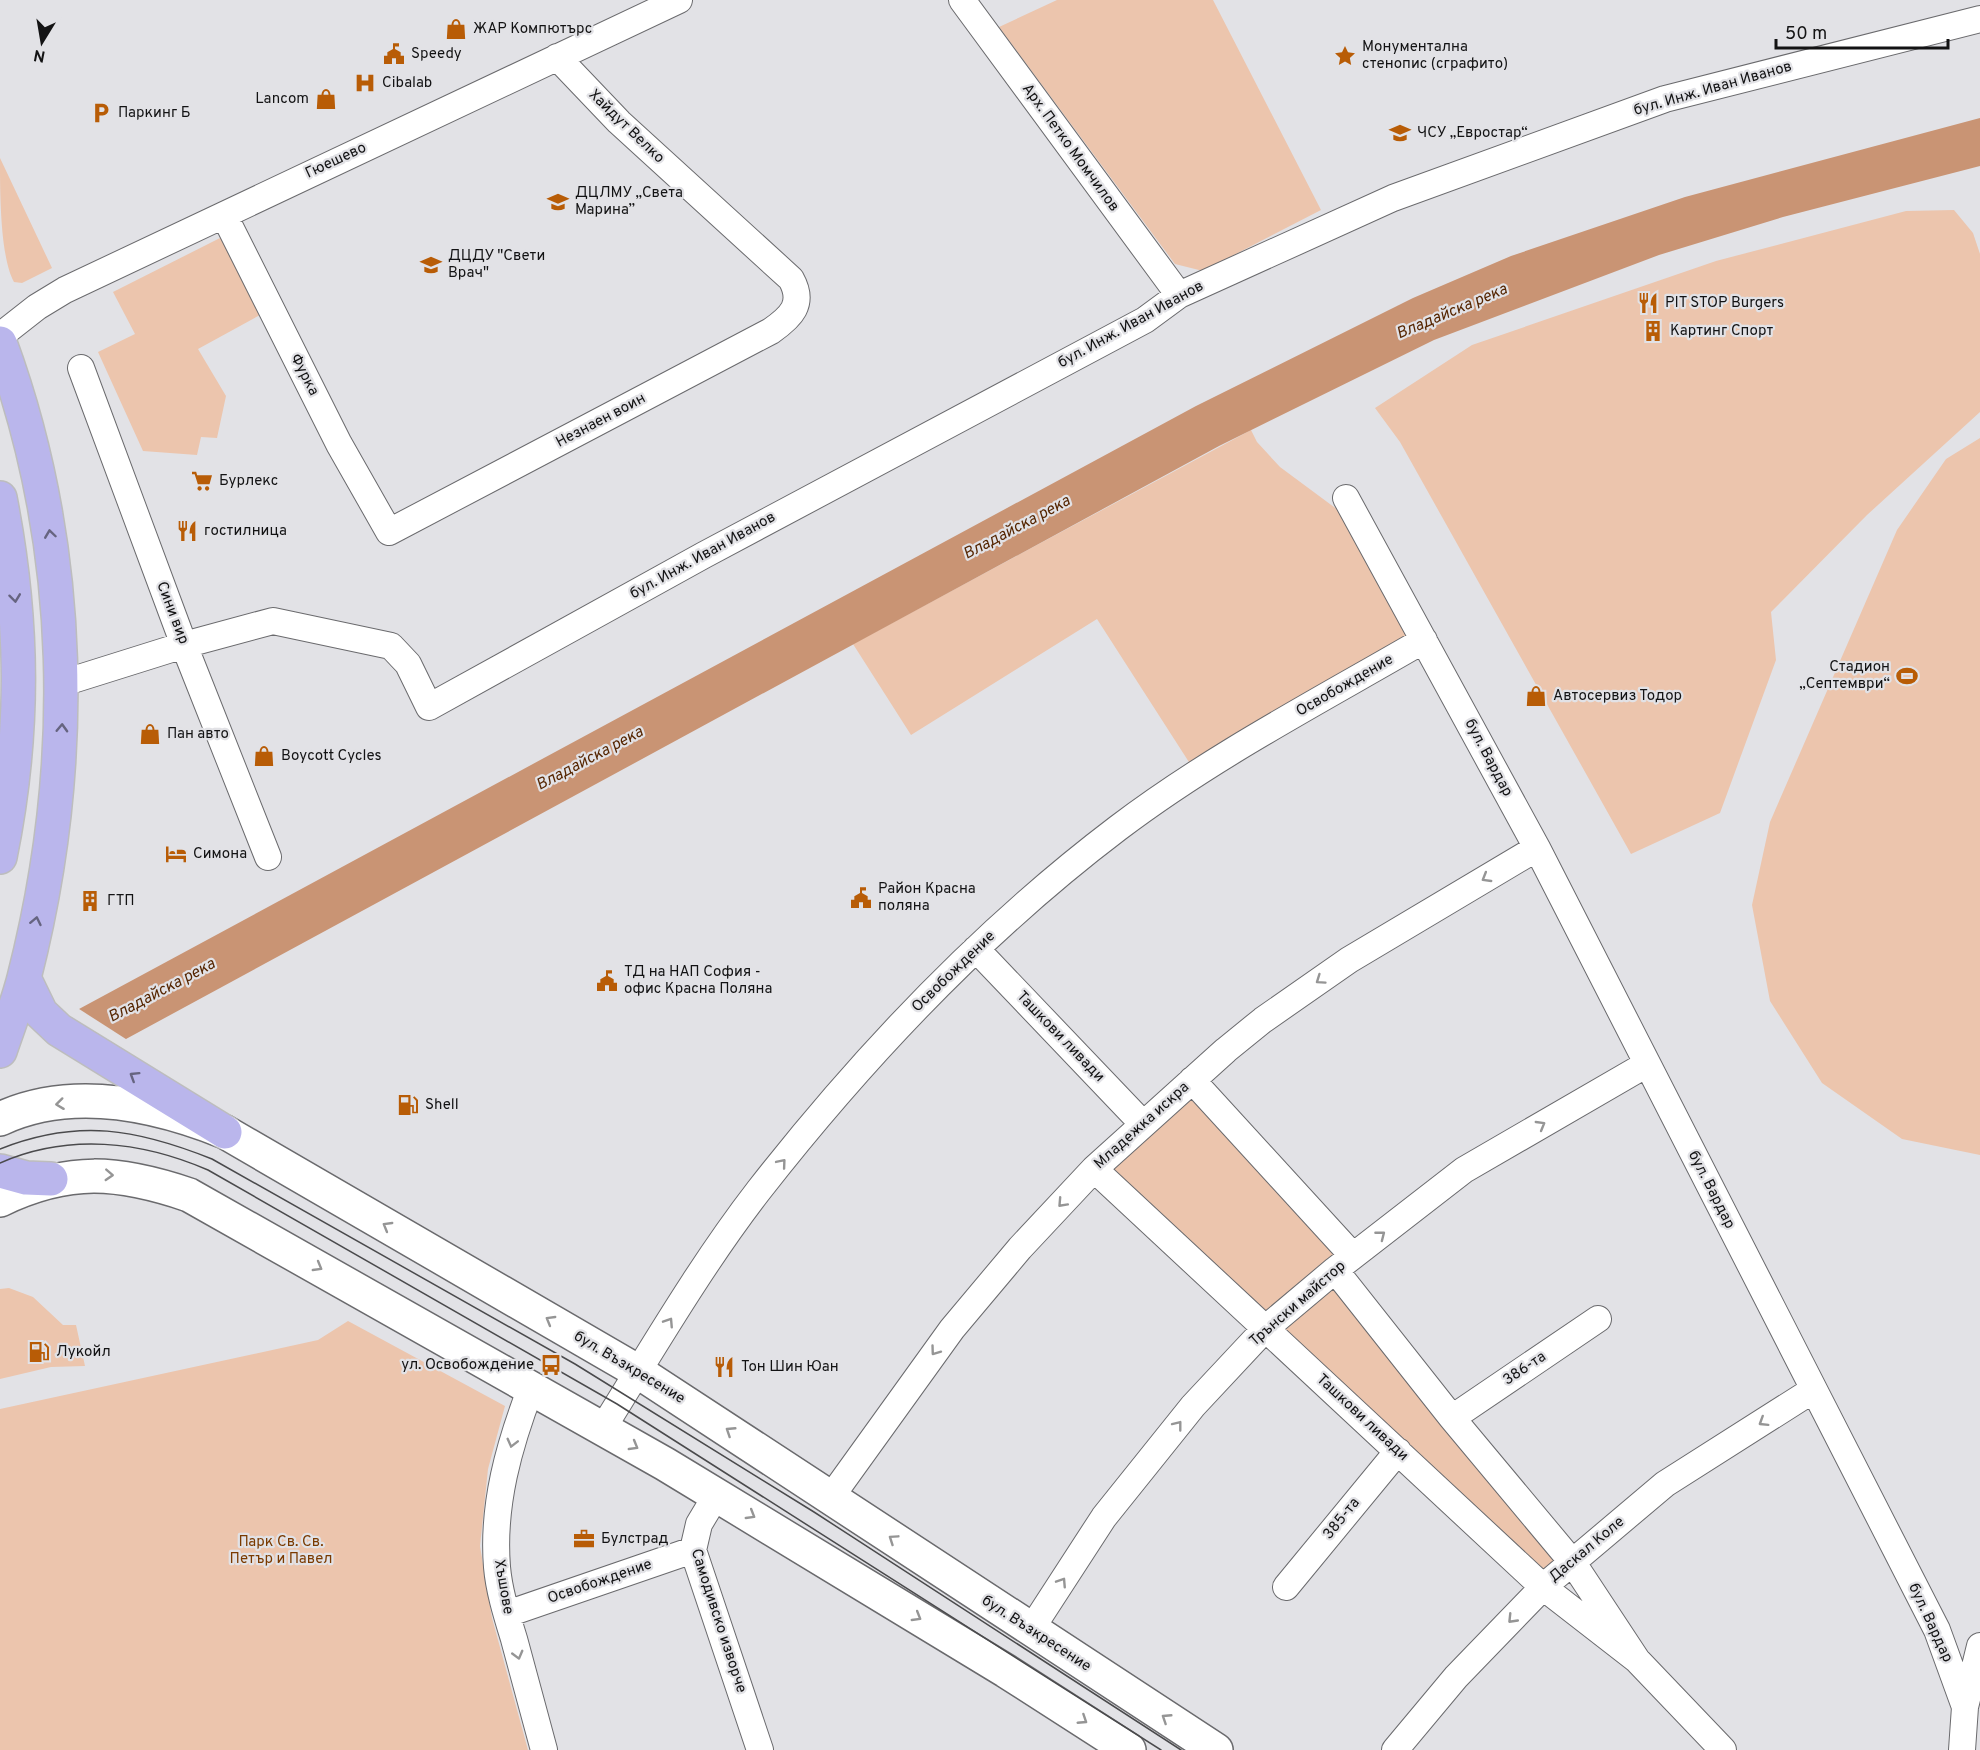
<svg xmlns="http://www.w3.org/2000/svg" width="1980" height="1750" font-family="Overpass,sans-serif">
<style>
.green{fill:#ecc5ad}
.water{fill:#c99474}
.pier{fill:#e2e2e6}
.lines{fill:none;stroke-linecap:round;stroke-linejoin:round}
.minor-casing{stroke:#6a6a6d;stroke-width:28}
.secondary-casing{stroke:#6a6a6d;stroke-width:36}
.primary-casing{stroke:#bdbdbd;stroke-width:36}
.minor{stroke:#fff;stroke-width:26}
.secondary{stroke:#fff;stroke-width:33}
.primary{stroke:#bab6ec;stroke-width:33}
.tram{stroke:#4a4a4c;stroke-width:1.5}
.oneway{stroke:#666480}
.oneway2{stroke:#959595}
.labels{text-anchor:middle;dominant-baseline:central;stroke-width:4.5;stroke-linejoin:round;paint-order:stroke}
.poi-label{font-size:15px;fill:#131314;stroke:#e2e2e6;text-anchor:start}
.street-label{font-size:15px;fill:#131314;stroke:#e2e2e6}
.park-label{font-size:15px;fill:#7a3a00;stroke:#e2e2e6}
.water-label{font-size:16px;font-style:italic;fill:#552500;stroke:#e2e2e6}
</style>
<rect width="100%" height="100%" fill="#e2e2e6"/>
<path class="green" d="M1057,0H1213L1321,210L1203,271L1175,264L999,27Z
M0,158L52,268L22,283L14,282C0,257 0,191 0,158Z
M1954,210L1973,233L1980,254V412L1867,515L1771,612L1776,660L1720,813L1631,854L1400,442L1375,408L1472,345L1716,261L1906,211Z
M222,237L260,315L198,349L226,396L217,438L201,437L197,455L143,451L98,352L135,334L113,292Z
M1251,430L1257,442L1280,467L1338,510L1410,637L1196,773L1097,619L911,735L853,644Z
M1980,438V1155L1902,1139L1822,1083L1770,1001L1752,905L1770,822L1897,530L1946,459Z
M1192,1080L1353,1256L1266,1328L1094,1169Z
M1335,1274L1569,1562L1542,1581L1270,1328Z
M9,1288L33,1297L63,1325H76L85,1366L51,1367L0,1379V1289Z
M348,1321L505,1406L488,1469L480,1546L492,1618L528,1750H0V1409L318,1340Z"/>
<path class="water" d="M1980,118V166L1783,217L1659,255L1434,340L1219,446L126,1039L0,1103V1048L79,1009L1196,406L1413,298L1511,256L1685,197Z"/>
<path class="pier" d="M76,1007L129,1041L0,1106V1045Z"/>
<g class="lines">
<defs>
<path id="minor" d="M962,0L1179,295
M224,215L339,444L389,532L771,331C791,317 805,304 791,279L619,122L557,57
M0,336L37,307L65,290L679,0
M81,368L184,645L268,857
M1346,498L1537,848L1937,1630L1965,1707L1962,1750
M63,683L184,645L273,621L391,646L408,664L429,707L704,555L1145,320L1179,295L1393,198L1665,99L1980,19
M976,949L1143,1124
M1192,1080L1353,1256
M1094,1169L1543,1587L1637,1660
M1335,1270L1452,1418L1573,1563L1637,1660L1723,1750
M531,1388C509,1445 492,1505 497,1567C499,1591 507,1616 514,1639C524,1676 534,1713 544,1750
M1452,1418L1598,1319
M603,1428C653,1348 701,1265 759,1190C863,1057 982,931 1118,828C1213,756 1321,700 1424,640
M717,1494L699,1524L693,1550L760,1750
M831,1497L952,1329L1020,1248L1094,1169L1226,1050L1263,1020L1349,960L1537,848
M1286,1587L1398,1451
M507,1614L693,1550
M1030,1631L1104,1517L1193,1406L1266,1328L1335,1270L1464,1170L1647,1064
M1965,1707L1980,1646
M1395,1750L1456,1677L1543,1587L1665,1484L1813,1390"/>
<path id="secondary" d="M0,1119C71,1086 155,1104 225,1132L637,1371L1216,1750
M0,1200C69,1167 118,1171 189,1195L665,1464L1006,1671L1129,1750"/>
<path id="primary" d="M0,343C75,548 78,767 24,978C18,1002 8,1027 0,1051
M0,498C24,621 25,734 0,857
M24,978L41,1013L59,1030L225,1132
M0,1171L26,1178L51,1179"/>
</defs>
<use href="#minor" class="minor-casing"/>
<use href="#secondary" class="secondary-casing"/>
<use href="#primary" class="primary-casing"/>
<use href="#minor" class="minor"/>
<use href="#secondary" class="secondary"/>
<use href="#primary" class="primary"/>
<path class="tram" d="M0,1149C78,1118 137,1129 212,1159L575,1364L814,1512L1181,1750
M0,1163C68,1133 141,1141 208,1170L617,1404L1161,1750"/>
</g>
<defs><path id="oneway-chevron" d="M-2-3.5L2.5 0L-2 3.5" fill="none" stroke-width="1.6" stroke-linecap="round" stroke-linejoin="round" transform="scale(1.5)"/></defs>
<g class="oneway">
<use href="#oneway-chevron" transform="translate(50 534) rotate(-98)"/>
<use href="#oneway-chevron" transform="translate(15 598) rotate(83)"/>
<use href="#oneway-chevron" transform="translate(62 728) rotate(-88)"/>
<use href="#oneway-chevron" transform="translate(36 921) rotate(-78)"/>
<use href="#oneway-chevron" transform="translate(134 1076) rotate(-148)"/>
</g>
<g class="oneway2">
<use href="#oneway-chevron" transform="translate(1486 878) rotate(149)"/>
<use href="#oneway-chevron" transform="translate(1320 980) rotate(145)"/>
<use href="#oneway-chevron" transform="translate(60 1104) rotate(173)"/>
<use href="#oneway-chevron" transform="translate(1541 1125) rotate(-30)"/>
<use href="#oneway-chevron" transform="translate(782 1163) rotate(-50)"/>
<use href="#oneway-chevron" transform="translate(109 1175) rotate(3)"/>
<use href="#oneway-chevron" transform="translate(1062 1203) rotate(133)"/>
<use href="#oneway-chevron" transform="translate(387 1226) rotate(-150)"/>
<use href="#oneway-chevron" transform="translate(1381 1235) rotate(-38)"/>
<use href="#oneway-chevron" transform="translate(318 1267) rotate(30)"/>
<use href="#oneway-chevron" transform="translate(550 1320) rotate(-150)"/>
<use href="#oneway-chevron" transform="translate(669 1322) rotate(-57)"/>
<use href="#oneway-chevron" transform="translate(935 1351) rotate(126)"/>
<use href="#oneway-chevron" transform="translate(1763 1422) rotate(148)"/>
<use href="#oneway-chevron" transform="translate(1178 1425) rotate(-52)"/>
<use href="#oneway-chevron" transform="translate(730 1431) rotate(-147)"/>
<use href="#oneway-chevron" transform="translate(512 1443) rotate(104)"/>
<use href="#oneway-chevron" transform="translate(634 1446) rotate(30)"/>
<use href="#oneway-chevron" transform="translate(751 1515) rotate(31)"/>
<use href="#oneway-chevron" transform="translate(893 1539) rotate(-146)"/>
<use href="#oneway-chevron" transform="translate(1062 1582) rotate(-57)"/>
<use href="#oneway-chevron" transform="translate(917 1617) rotate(31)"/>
<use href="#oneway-chevron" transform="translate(1512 1619) rotate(134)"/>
<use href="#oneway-chevron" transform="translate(518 1655) rotate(75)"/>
<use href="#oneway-chevron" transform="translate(1166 1718) rotate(-147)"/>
<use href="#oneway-chevron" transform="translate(1083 1720) rotate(33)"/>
</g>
<defs>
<symbol id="shop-bare" viewBox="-9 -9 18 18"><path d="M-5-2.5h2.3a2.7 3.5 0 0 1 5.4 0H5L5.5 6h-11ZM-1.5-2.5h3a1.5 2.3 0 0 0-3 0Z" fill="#b85c06" stroke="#e2e2e6" stroke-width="2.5" paint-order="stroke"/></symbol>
<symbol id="civic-bare" viewBox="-9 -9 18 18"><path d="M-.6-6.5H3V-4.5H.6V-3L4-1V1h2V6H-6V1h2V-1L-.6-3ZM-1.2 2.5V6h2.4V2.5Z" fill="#b85c06" stroke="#e2e2e6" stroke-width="2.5" paint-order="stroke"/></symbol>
<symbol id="sight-bare" viewBox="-9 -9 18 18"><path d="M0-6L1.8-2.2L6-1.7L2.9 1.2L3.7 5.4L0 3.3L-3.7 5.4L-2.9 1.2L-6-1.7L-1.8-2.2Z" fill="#b85c06" stroke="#e2e2e6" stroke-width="2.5" paint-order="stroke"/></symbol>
<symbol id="hospital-bare" viewBox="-9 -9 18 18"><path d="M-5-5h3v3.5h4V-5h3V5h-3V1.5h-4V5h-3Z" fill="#b85c06" stroke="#e2e2e6" stroke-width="2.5" paint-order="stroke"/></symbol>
<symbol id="parking-bare" viewBox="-9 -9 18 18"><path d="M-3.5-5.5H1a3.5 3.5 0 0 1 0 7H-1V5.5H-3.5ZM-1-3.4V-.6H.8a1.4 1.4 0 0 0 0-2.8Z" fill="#b85c06" stroke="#e2e2e6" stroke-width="2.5" paint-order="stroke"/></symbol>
<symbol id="school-bare" viewBox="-9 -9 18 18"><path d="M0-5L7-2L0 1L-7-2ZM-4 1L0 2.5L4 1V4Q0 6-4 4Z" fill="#b85c06" stroke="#e2e2e6" stroke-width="2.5" paint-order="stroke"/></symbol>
<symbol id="restaurant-bare" viewBox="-9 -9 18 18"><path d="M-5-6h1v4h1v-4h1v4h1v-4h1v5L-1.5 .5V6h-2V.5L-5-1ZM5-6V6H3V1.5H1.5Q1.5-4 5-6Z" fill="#b85c06" stroke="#e2e2e6" stroke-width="2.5" paint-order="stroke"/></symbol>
<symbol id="building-bare" viewBox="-9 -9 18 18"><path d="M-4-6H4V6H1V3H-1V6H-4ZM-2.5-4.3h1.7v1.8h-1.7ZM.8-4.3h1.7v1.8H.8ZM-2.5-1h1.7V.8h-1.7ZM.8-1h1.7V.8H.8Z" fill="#b85c06" stroke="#e2e2e6" stroke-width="2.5" paint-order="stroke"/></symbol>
<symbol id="supermarket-bare" viewBox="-9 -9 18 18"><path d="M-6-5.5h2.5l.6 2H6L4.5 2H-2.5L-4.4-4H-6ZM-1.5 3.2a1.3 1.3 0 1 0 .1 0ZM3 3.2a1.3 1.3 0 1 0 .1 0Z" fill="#b85c06" stroke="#e2e2e6" stroke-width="2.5" paint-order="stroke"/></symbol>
<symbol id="stadium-bare" viewBox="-9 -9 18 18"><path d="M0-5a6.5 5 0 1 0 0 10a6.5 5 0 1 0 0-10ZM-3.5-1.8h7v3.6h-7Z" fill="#b85c06" stroke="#e2e2e6" stroke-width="2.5" paint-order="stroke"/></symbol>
<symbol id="hotel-bare" viewBox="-9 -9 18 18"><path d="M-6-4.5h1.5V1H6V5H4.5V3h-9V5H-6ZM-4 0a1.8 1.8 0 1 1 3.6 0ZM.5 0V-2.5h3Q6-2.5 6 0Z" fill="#b85c06" stroke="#e2e2e6" stroke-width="2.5" paint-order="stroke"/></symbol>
<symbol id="fuel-bare" viewBox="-9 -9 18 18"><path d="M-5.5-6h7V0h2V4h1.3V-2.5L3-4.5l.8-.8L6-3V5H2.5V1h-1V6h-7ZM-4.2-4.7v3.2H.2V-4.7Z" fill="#b85c06" stroke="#e2e2e6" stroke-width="2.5" paint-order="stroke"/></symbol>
<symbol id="bus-bare" viewBox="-9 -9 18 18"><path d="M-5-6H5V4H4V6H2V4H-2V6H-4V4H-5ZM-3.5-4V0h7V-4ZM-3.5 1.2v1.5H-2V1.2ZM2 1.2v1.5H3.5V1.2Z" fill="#b85c06" stroke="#e2e2e6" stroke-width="2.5" paint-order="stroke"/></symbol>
<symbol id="office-bare" viewBox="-9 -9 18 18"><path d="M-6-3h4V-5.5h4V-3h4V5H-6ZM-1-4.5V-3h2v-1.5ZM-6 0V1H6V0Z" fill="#b85c06" stroke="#e2e2e6" stroke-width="2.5" paint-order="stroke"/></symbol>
</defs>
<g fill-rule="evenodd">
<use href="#shop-bare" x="441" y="14" width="30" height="30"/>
<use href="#civic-bare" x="379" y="39" width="30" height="30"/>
<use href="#sight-bare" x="1330" y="41" width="30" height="30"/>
<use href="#hospital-bare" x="350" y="68" width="30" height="30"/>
<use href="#shop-bare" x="311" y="84" width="30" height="30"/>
<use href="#parking-bare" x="86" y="98" width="30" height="30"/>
<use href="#school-bare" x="1385" y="118" width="30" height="30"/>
<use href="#school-bare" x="543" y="187" width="30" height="30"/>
<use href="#school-bare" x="416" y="250" width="30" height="30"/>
<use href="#restaurant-bare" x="1633" y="288" width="30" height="30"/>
<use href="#building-bare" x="1638" y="316" width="30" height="30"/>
<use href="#supermarket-bare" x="187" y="466" width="30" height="30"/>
<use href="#restaurant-bare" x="172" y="516" width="30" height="30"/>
<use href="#stadium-bare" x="1892" y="661" width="30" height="30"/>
<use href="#shop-bare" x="1521" y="681" width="30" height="30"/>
<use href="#shop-bare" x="135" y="719" width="30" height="30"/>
<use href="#shop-bare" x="249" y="741" width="30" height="30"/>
<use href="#hotel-bare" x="161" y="839" width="30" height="30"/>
<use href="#civic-bare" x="846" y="883" width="30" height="30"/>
<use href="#building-bare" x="75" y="886" width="30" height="30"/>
<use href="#civic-bare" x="592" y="966" width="30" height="30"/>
<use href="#fuel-bare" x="393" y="1090" width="30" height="30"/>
<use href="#fuel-bare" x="24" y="1337" width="30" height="30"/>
<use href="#bus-bare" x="536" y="1350" width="30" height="30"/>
<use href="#restaurant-bare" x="709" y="1352" width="30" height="30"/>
<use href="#office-bare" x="569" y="1524" width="30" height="30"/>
</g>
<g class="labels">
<g class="poi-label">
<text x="473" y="29">ЖАР Компютърс</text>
<text x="1362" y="47">Монументална<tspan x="1362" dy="17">стенопис (сграфито)</tspan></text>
<text x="411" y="54">Speedy</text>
<text x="382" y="83">Cibalab</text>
<text x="309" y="99" text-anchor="end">Lancom</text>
<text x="118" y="113">Паркинг Б</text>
<text x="1417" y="133">ЧСУ „Евростар“</text>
<text x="575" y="193">ДЦЛМУ „Света<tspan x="575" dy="17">Марина”</tspan></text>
<text x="448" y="256">ДЦДУ "Свети<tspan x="448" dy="17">Врач"</tspan></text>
<text x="1665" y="303">PIT STOP Burgers</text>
<text x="1670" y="331">Картинг Спорт</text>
<text x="219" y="481">Бурлекс</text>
<text x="204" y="531">гостилница</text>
<text x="1890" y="667" text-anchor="end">Стадион<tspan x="1890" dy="17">„Септември“</tspan></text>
<text x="1553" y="696">Автосервиз Тодор</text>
<text x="167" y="734">Пан авто</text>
<text x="281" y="756">Boycott Cycles</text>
<text x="193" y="854">Симона</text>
<text x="878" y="889">Район Красна<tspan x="878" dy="17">поляна</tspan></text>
<text x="107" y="901">ГТП</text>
<text x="624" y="972">ТД на НАП София -<tspan x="624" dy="17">офис Красна Поляна</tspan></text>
<text x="425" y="1105">Shell</text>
<text x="56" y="1352">Лукойл</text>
<text x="534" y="1365" text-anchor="end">ул. Освобождение</text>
<text x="741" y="1367">Тон Шин Юан</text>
<text x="601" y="1539">Булстрад</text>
</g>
<g class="street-label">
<text transform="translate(1713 89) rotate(-16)">бул. Инж. Иван Иванов</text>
<text transform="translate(626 127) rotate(44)">Хайдут Велко</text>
<text transform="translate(1070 148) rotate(54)">Арх. Петко Момчилов</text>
<text transform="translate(336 161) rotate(-25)">Гюешево</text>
<text transform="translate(1131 325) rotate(-29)">бул. Инж. Иван Иванов</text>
<text transform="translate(304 375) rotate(63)">Фурка</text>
<text transform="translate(601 421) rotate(-28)">Незнаен воин</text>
<text transform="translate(703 556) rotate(-29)">бул. Инж. Иван Иванов</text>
<text transform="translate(172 613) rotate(69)">Сини вир</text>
<text transform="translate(1345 686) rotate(-30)">Освобождение</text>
<text transform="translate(1488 758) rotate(62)">бул. Вардар</text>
<text transform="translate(954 972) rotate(-44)">Освобождение</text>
<text transform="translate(1060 1037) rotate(46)">Ташкови ливади</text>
<text transform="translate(1142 1126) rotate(-42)">Младежка искра</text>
<text transform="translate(1711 1190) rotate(63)">бул. Вардар</text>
<text transform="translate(1298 1304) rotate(-41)">Трънски майстор</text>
<text transform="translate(629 1368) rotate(31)">бул. Възкресение</text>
<text transform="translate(1525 1369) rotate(-34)">386-та</text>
<text transform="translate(1362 1418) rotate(43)">Ташкови ливади</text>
<text transform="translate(1342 1519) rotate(-51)">385-та</text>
<text transform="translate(1587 1550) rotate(-40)">Даскал Коле</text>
<text transform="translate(600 1582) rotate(-19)">Освобождение</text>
<text transform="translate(503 1587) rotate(80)">Хъшове</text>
<text transform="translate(718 1621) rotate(72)">Самодивско изворче</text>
<text transform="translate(1930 1623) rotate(65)">бул. Вардар</text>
<text transform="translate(1036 1634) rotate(33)">бул. Възкресение</text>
</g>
<g class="park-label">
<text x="281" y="1542">Парк Св. Св.<tspan x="281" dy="17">Петър и Павел</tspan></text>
</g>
<g class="water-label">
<text transform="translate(1452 312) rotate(-23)">Владайска река</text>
<text transform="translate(1017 528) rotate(-28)">Владайска река</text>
<text transform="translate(590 759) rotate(-28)">Владайска река</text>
<text transform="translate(162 991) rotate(-28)">Владайска река</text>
</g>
</g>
<g transform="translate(42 42) rotate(191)" stroke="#e2e2e6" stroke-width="4.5" paint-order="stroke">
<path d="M0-4.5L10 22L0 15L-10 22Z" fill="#131314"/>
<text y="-9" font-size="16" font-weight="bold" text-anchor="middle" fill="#131314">N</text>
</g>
<path d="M1776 39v9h172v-9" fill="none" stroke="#131314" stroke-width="3"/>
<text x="1785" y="39" font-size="18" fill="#131314" stroke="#e2e2e6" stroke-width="4.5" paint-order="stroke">50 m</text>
</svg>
